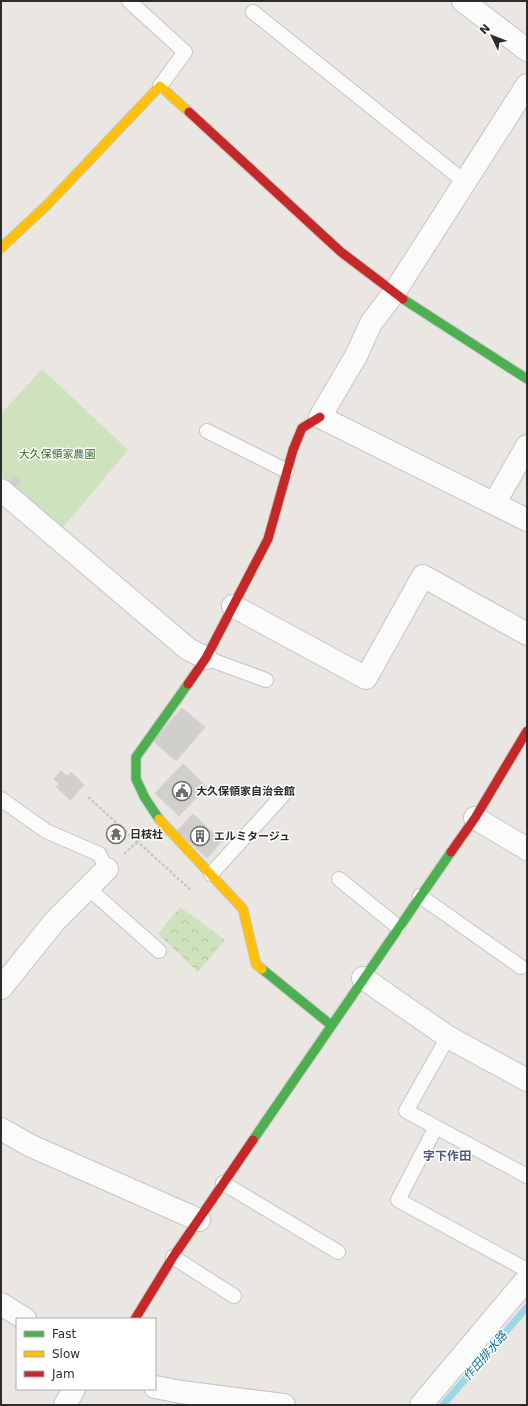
<svg xmlns="http://www.w3.org/2000/svg" width="528" height="1406" font-family="'DejaVu Sans','Noto Sans JP',sans-serif">
<style>
.park{fill:url(#park-crowns)}
.garden{fill:#cee3bd}
.lines{fill:none;stroke-linecap:round;stroke-linejoin:round}
.stream{stroke:#9ad7e7;stroke-width:7}
.building{fill:#d1cfcc;stroke:#d5d2ce}
.lane-casing{stroke:#c6c5c5;stroke-width:16}
.street-casing{stroke:#c6c5c5;stroke-width:24}
.fast-casing{stroke:#c6c5c5;stroke-width:11}
.slow-casing{stroke:#c6c5c5;stroke-width:11}
.jam-casing{stroke:#c6c5c5;stroke-width:11}
.path{stroke:#c7c7c6;stroke-width:2.5;stroke-dasharray:3 2;stroke-linecap:butt}
.lane{stroke:#fcfbfb;stroke-width:14}
.street{stroke:#fcfbfb;stroke-width:22}
.fast{stroke:#4caf50;stroke-width:9}
.slow{stroke:#ffc107;stroke-width:9}
.jam{stroke:#c62828;stroke-width:9}
.labels{text-anchor:middle;dominant-baseline:central;stroke-width:3;stroke-linejoin:round;paint-order:stroke}
.park-label{font-size:11px;fill:#31671e;stroke:#fff}
.poi-label{font-size:11px;font-weight:bold;fill:#2c2c2c;stroke:#fff;text-anchor:start}
.neighbourhood-label{font-size:12px;font-weight:bold;fill:#4e587b;stroke:#fff}
.water-label{font-size:12px;font-style:italic;fill:#147198;stroke:#fff}
</style>
<defs>
<pattern id="park-crowns" width="20" height="18" patternUnits="userSpaceOnUse"><rect width="20" height="18" fill="#cee3bd"/><path d="M2 6a3 3 0 1 1 6 0M12 15a3 3 0 1 1 6 0" fill="none" stroke="#b1c3a3"/></pattern>
</defs>
<rect width="100%" height="100%" fill="#eae6e2"/>
<path class="park" d="M180,907L225,940L198,972L158,934Z"/>
<path class="garden" d="M42,369L128,450L61,530L1,474V414Z"/>
<g class="lines">
<path class="stream" d="M181,1405L182,1404
M443,1405L527,1307"/>
</g>
<path class="building" d="M15,475L21,481L16,486L10,481Z
M182,708L205,727L176,761L153,741Z
M183,764L207,787L179,816L155,793Z
M61,771L67,776L71,772L84,785L70,800L56,787L59,784L54,779Z
M193,814L222,841L207,858L177,831Z"/>
<g class="lines">
<defs>
<path id="lane" d="M129,1L185,52L160,86
M253,12L465,182
M207,431L287,471
M206,658L266,680
M1,799L46,831L99,854L107,869
M211,874L284,794
M339,879L398,927
M88,888L159,951
M420,896L521,967
M448,1037L406,1111L527,1176
M436,1127L398,1200L527,1270
M223,1183L338,1252
M173,1257L234,1296"/>
<path id="street" d="M463,1L527,50
M527,85L394,293L371,323L356,356L320,417L527,520
M1,490L188,649L206,658
M495,502L527,446
M233,606L366,678L423,576L527,634
M475,818L527,849
M363,978L448,1037L527,1080
M1,988L54,922L107,869
M1,1129L29,1145L199,1220
M1,1304L25,1319
M155,1387L181,1392L284,1405
M65,1405L74,1389
M421,1405L527,1279"/>
<path id="fast" d="M403,299L527,379
M159,819L145,798L136,779V757L188,684
M262,969L331,1025
M253,1140L451,852"/>
<path id="slow" d="M1,248L47,205L160,86L189,112
M159,819L243,909L256,964L262,969"/>
<path id="jam" d="M189,112L341,252L403,299
M188,684L206,658L268,539L293,450L302,428L320,417
M451,852L475,818L527,731
M135,1319L173,1257L253,1140"/>
</defs>
<use href="#lane" class="lane-casing"/>
<use href="#street" class="street-casing"/>
<use href="#fast" class="fast-casing"/>
<use href="#slow" class="slow-casing"/>
<use href="#jam" class="jam-casing"/>
<path class="path" d="M88,797L192,891
M124,854L144,836"/>
<use href="#lane" class="lane"/>
<use href="#street" class="street"/>
<use href="#fast" class="fast"/>
<use href="#slow" class="slow"/>
<use href="#jam" class="jam"/>
</g>
<defs>
<symbol id="civic-ring" viewBox="-11 -11 22 22"><circle r="9.5" fill="#fff" stroke="#6e6d6c" stroke-width="1.5"/><path d="M-.6-6.5H3V-4.5H.6V-3L4-1V1h2V6H-6V1h2V-1L-.6-3ZM-1.2 2.5V6h2.4V2.5Z" fill="#6e6d6c"/></symbol>
<symbol id="temple-ring" viewBox="-11 -11 22 22"><circle r="9.5" fill="#fff" stroke="#6e6d6c" stroke-width="1.5"/><path d="M0-6L5-2H3V0L6.5 2.5H4V6H1.5V3h-3V6H-4V2.5H-6.5L-3 0V-2H-5Z" fill="#6e6d6c"/></symbol>
<symbol id="building-ring" viewBox="-11 -11 22 22"><circle r="9.5" fill="#fff" stroke="#6e6d6c" stroke-width="1.5"/><path d="M-4-6H4V6H1V3H-1V6H-4ZM-2.5-4.3h1.7v1.8h-1.7ZM.8-4.3h1.7v1.8H.8ZM-2.5-1h1.7V.8h-1.7ZM.8-1h1.7V.8H.8Z" fill="#6e6d6c"/></symbol>
</defs>
<g fill-rule="evenodd">
<use href="#civic-ring" x="171" y="780" width="22" height="22"/>
<use href="#temple-ring" x="105" y="823" width="22" height="22"/>
<use href="#building-ring" x="189" y="825" width="22" height="22"/>
</g>
<g class="labels">
<g class="park-label">
<text x="57" y="454">大久保領家農園</text>
</g>
<g class="poi-label">
<text x="196" y="791">大久保領家自治会館</text>
<text x="130" y="834">日枝社</text>
<text x="214" y="836">エルミタージュ</text>
</g>
<g class="neighbourhood-label">
<text x="447" y="1156">字下作田</text>
</g>
<g class="water-label">
<text transform="translate(485 1356) rotate(-49)">作田排水路</text>
</g>
</g>
<rect width="528" height="1406" fill="none" stroke="#2c2c2c" stroke-width="4"/>
<rect x="16" y="1318" width="140" height="72" fill="#ffffff" stroke="#ababab"/>
<rect x="24" y="1331" width="20" height="6" fill="#4caf50" stroke="#ababab"/>
<text x="52" y="1338" font-size="12" fill="#2c2c2c">Fast</text>
<rect x="24" y="1351" width="20" height="6" fill="#ffc107" stroke="#ababab"/>
<text x="52" y="1358" font-size="12" fill="#2c2c2c">Slow</text>
<rect x="24" y="1371" width="20" height="6" fill="#c62828" stroke="#ababab"/>
<text x="52" y="1378" font-size="12" fill="#2c2c2c">Jam</text>
<g transform="translate(492 36) rotate(313)" stroke="#ffffff" stroke-width="3" paint-order="stroke">
<path d="M0-3L7 15L0 10L-7 15Z" fill="#2c2c2c"/>
<text y="-6" font-size="11" font-weight="bold" text-anchor="middle" fill="#2c2c2c">N</text>
</g>
</svg>
